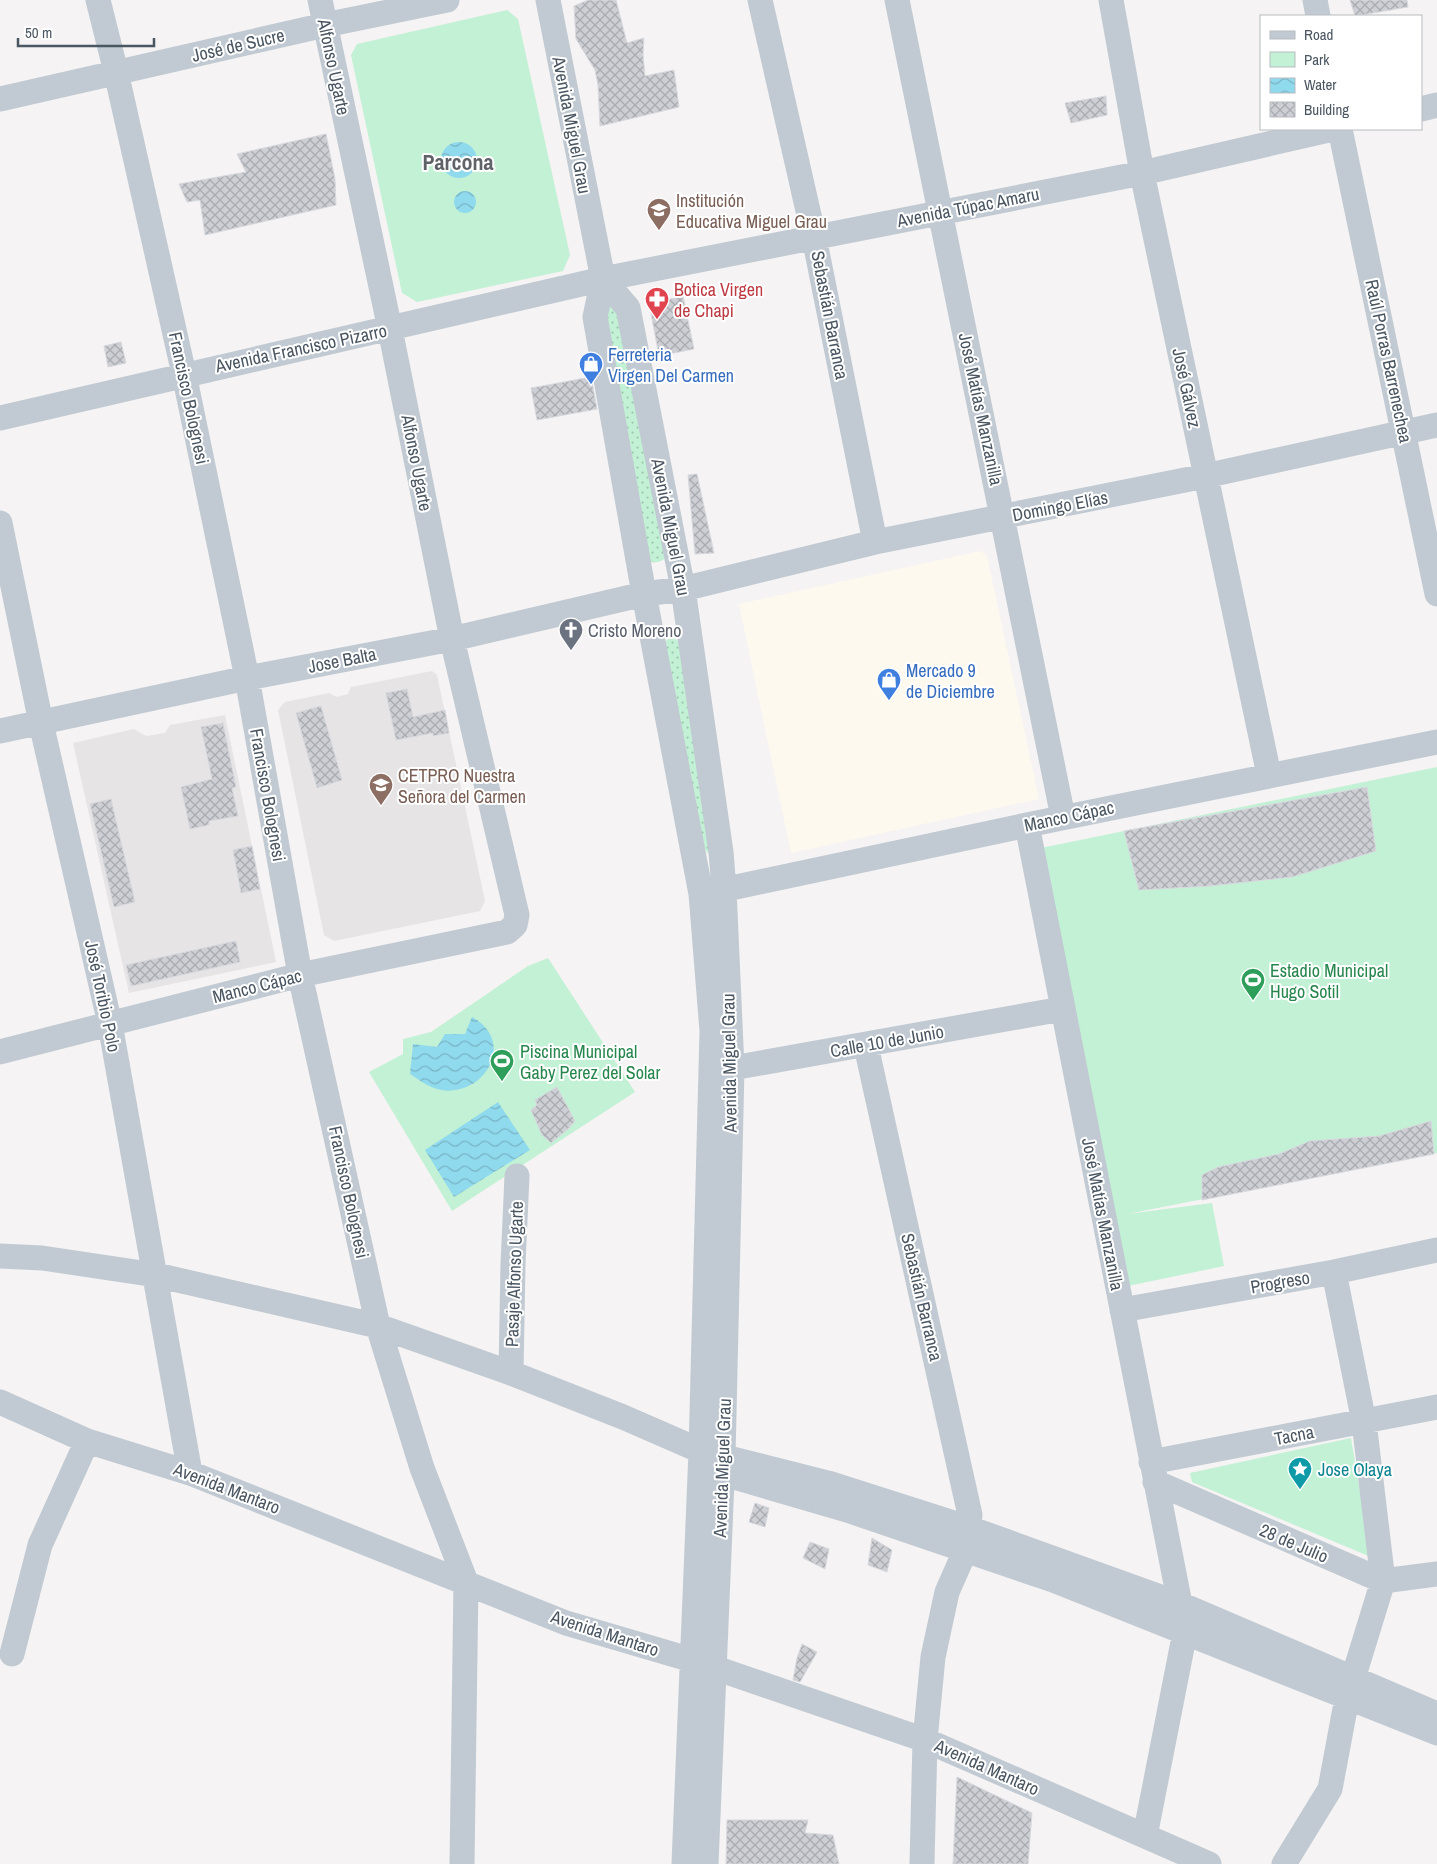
<svg xmlns="http://www.w3.org/2000/svg" width="1437" height="1864" font-family="'Archivo Narrow',sans-serif">
<style>
.commercial{fill:#fdf9ef}
.education{fill:#e6e4e5}
.park{fill:#c3f1d5}
.garden{fill:url(#garden-dots)}
.water{fill:url(#water-waves)}
.building{fill:url(#building-cross-hatch);stroke:#d7d9de}
.lines{fill:none;stroke-linecap:round;stroke-linejoin:round}
.minor{stroke:#c1cad2;stroke-width:25}
.labels{text-anchor:middle;dominant-baseline:central;stroke-width:4;stroke-linejoin:round;paint-order:stroke}
.street-label{font-size:18px;fill:#4a5661;stroke:#fff}
.education-label{font-size:18px;fill:#785e54;stroke:#fff;text-anchor:start}
.health-label{font-size:18px;fill:#be3a42;stroke:#fff;text-anchor:start}
.shop-label{font-size:18px;fill:#366cbe;stroke:#fff;text-anchor:start}
.worship-label{font-size:18px;fill:#5b616d;stroke:#fff;text-anchor:start}
.leisure-label{font-size:18px;fill:#27864d;stroke:#fff;text-anchor:start}
.culture-label{font-size:18px;fill:#0d838f;stroke:#fff;text-anchor:start}
.district-label{font-size:22px;font-weight:bold;fill:#5f6368;stroke:#fff}
</style>
<defs>
<pattern id="garden-dots" width="8" height="8" patternUnits="userSpaceOnUse" patternTransform="scale(1.25)"><rect width="8" height="8" fill="#c3f1d5"/><path d="M2 2h.1M6 6h.1" fill="none" stroke="#a0c6b0" stroke-width="1.8" stroke-linecap="round"/></pattern>
<pattern id="water-waves" width="16" height="10" patternUnits="userSpaceOnUse" patternTransform="scale(1.25)"><rect width="16" height="10" fill="#90daee"/><path d="M0 5q4-4 8 0t8 0" fill="none" stroke="#78b4c4"/></pattern>
<pattern id="building-cross-hatch" width="8" height="8" patternUnits="userSpaceOnUse" patternTransform="scale(1.25)"><rect width="8" height="8" fill="#cdcfd5"/><path d="M0 0l8 8M0 8l8-8" fill="none" stroke="#a8abb0"/></pattern>
</defs>
<rect width="100%" height="100%" fill="#f5f3f3"/>
<path class="commercial" d="M980,551L987,556L1039,799L791,853L739,604Z"/>
<path class="education" d="M432,671L437,675L485,901L480,911L334,941L324,935L278,710L285,702L329,693L337,697L348,694L351,687Z
M225,715L276,962L129,993L73,743L134,729L146,736L165,733L170,725Z"/>
<path class="park" d="M507,10L518,19L570,255L563,271L417,302L402,293L351,55L357,44Z
M1437,767V1153L1127,1214L1212,1203L1224,1266L1128,1286L1041,848Z
M548,958L635,1092L452,1211L369,1072L403,1054V1039L431,1032L528,966Z
M1351,1438L1371,1557L1192,1482L1190,1473Z"/>
<path class="garden" d="M608,306H612L617,310L667,557C661,562 656,564 648,561L602,313Z
M674,638L683,645L709,855L701,843L662,645L668,639Z"/>
<path class="water" d="M441 160a18 18 0 1 1 36 0a18 18 0 1 1-36 0Z
M454 202a11 11 0 1 1 22 0a11 11 0 1 1-22 0Z
M472,1017C520,1043 480,1104 434,1088C425,1085 418,1079 410,1074L413,1044L437,1047L445,1034H465Z
M498,1102L530,1150L454,1197L425,1150Z"/>
<path class="building" d="M588,0H616L627,43L644,38L643,55L645,76L674,70L679,107L600,126L598,85L595,70L576,39L574,6Z
M1350,0H1407L1408,7L1355,16Z
M1106,96L1107,115L1071,123L1065,103Z
M326,134L335,179L336,205L205,235L200,200L187,202L179,184L246,172L237,154Z
M683,296L694,349L659,356L650,308L654,303Z
M121,342L126,363L108,367L104,346Z
M591,377L597,409L537,420L531,388Z
M697,474L714,553L695,554L688,475Z
M407,689L413,717L445,710L449,733L433,736V733L396,740L386,693Z
M321,706L342,780L317,788L296,713Z
M223,723L236,787L232,788L238,816L209,821V825L190,829L181,787L212,779L201,727Z
M1367,787L1376,851L1292,877L1210,886L1139,890L1124,831Z
M111,799L135,902L114,907L90,804Z
M252,846L260,889L241,893L233,850Z
M236,941L240,962L131,986L126,965Z
M557,1087L575,1121L568,1129L551,1143L542,1135L531,1110L537,1105L535,1100Z
M1431,1121L1434,1154L1202,1200V1175L1218,1167L1279,1154L1310,1141L1379,1136Z
M755,1503L769,1508L765,1527L749,1522Z
M872,1538L892,1550L887,1572L868,1565Z
M810,1542L829,1549L825,1569L803,1558Z
M802,1644L817,1652L800,1682L793,1680L797,1658Z
M957,1777L1032,1813L1028,1864H953Z
M727,1820H808L805,1833L833,1835L839,1864H726Z"/>
<g class="lines">
<path class="minor" d="M98,0L116,72L184,374L247,678L300,975L378,1326L422,1468L466,1582L462,1864
M548,0L603,279L595,317L644,594L701,894L712,1031L701,1451L684,1864
M760,0L814,237L875,542
M897,0L1063,817
M1111,0L1142,173L1269,775
M1315,0L1318,16
M0,99L325,25L447,0
M1421,109L1437,105
M1340,129L1437,594
M603,279L628,308L683,589L721,852L724,889L732,1068L723,1457L706,1864
M0,418L603,279L1142,173L1333,129
M0,523L41,723L110,1024L190,1473
M0,731L247,678L452,639L644,594L683,589L875,542L1205,476L1437,425
M1027,825L1180,1604
M708,893L1027,825L1437,742
M866,1046L970,1515L966,1549L947,1592L933,1657L925,1740L922,1864
M0,1052L300,975L507,932L515,925L517,915L452,639L390,329L320,0
M716,1071L1062,1009
M0,1256L42,1258L156,1275L378,1326L511,1373L623,1417L701,1451L828,1483L969,1528L1180,1604L1437,1714
M1122,1310L1334,1272L1437,1250
M511,1373L513,1264L517,1176
M0,1402L87,1441L190,1473L566,1623L692,1660L925,1740L1209,1864
M1151,1462L1437,1407
M707,1469L847,1510L1053,1580L1437,1733
M1155,1482L1383,1581L1437,1574
M12,1654L40,1545L87,1441
M1145,1836L1185,1632
M1284,1864L1330,1789L1347,1698L1383,1581L1364,1422L1334,1272"/>
</g>
<defs>
<symbol id="school-pin" viewBox="-11 -11 22 30"><path d="M0 17L-7.5 6A9.5 9.5 0 1 1 7.5 6Z" fill="#8d6e63" stroke="#fff"/><path d="M0-5L7-2L0 1L-7-2ZM-4 1L0 2.5L4 1V4Q0 6-4 4Z" fill="#fff"/></symbol>
<symbol id="pharmacy-pin" viewBox="-11 -11 22 30"><path d="M0 17L-7.5 6A9.5 9.5 0 1 1 7.5 6Z" fill="#e0444e" stroke="#fff"/><path d="M-2-6h4v4h4v4h-4v4h-4v-4h-4v-4h4Z" fill="#fff"/></symbol>
<symbol id="shop-pin" viewBox="-11 -11 22 30"><path d="M0 17L-7.5 6A9.5 9.5 0 1 1 7.5 6Z" fill="#3f7fe0" stroke="#fff"/><path d="M-5-2.5h2.3a2.7 3.5 0 0 1 5.4 0H5L5.5 6h-11ZM-1.5-2.5h3a1.5 2.3 0 0 0-3 0Z" fill="#fff"/></symbol>
<symbol id="church-pin" viewBox="-11 -11 22 30"><path d="M0 17L-7.5 6A9.5 9.5 0 1 1 7.5 6Z" fill="#6b7280" stroke="#fff"/><path d="M-1.2-6h2.4v3.5h3.3v2.4h-3.3V6h-2.4V-.1h-3.3v-2.4h3.3Z" fill="#fff"/></symbol>
<symbol id="university-pin" viewBox="-11 -11 22 30"><path d="M0 17L-7.5 6A9.5 9.5 0 1 1 7.5 6Z" fill="#8d6e63" stroke="#fff"/><path d="M0-5L7-2L0 1L-7-2ZM-4 1L0 2.5L4 1V4Q0 6-4 4Z" fill="#fff"/></symbol>
<symbol id="stadium-pin" viewBox="-11 -11 22 30"><path d="M0 17L-7.5 6A9.5 9.5 0 1 1 7.5 6Z" fill="#2e9e5b" stroke="#fff"/><path d="M0-5a6.5 5 0 1 0 0 10a6.5 5 0 1 0 0-10ZM-3.5-1.8h7v3.6h-7Z" fill="#fff"/></symbol>
<symbol id="sight-pin" viewBox="-11 -11 22 30"><path d="M0 17L-7.5 6A9.5 9.5 0 1 1 7.5 6Z" fill="#0f9aa8" stroke="#fff"/><path d="M0-6L1.8-2.2L6-1.7L2.9 1.2L3.7 5.4L0 3.3L-3.7 5.4L-2.9 1.2L-6-1.7L-1.8-2.2Z" fill="#fff"/></symbol>
</defs>
<g fill-rule="evenodd">
<use href="#school-pin" x="645" y="196" width="28" height="38"/>
<use href="#pharmacy-pin" x="643" y="285" width="28" height="38"/>
<use href="#shop-pin" x="577" y="350" width="28" height="38"/>
<use href="#church-pin" x="557" y="616" width="28" height="38"/>
<use href="#shop-pin" x="875" y="666" width="28" height="38"/>
<use href="#university-pin" x="367" y="771" width="28" height="38"/>
<use href="#stadium-pin" x="1239" y="966" width="28" height="38"/>
<use href="#stadium-pin" x="488" y="1047" width="28" height="38"/>
<use href="#sight-pin" x="1286" y="1455" width="28" height="38"/>
</g>
<g class="labels">
<g class="street-label">
<text transform="translate(238 45) rotate(-13)">José de Sucre</text>
<text transform="translate(334 67) rotate(78)">Alfonso Ugarte</text>
<text transform="translate(572 125) rotate(79)">Avenida Miguel Grau</text>
<text transform="translate(968 207) rotate(-11)">Avenida Túpac Amaru</text>
<text transform="translate(830 315) rotate(79)">Sebastián Barranca</text>
<text transform="translate(301 348) rotate(-12)">Avenida Francisco Pizarro</text>
<text transform="translate(1389 361) rotate(78)">Raúl Porras Barrenechea</text>
<text transform="translate(1187 388) rotate(78)">José Gálvez</text>
<text transform="translate(189 398) rotate(78)">Francisco Bolognesi</text>
<text transform="translate(981 409) rotate(78)">José Matías Manzanilla</text>
<text transform="translate(417 463) rotate(79)">Alfonso Ugarte</text>
<text transform="translate(1060 506) rotate(-11)">Domingo Elías</text>
<text transform="translate(671 527) rotate(79)">Avenida Miguel Grau</text>
<text transform="translate(342 660) rotate(-11)">Jose Balta</text>
<text transform="translate(268 795) rotate(80)">Francisco Bolognesi</text>
<text transform="translate(1069 816) rotate(-12)">Manco Cápac</text>
<text transform="translate(257 986) rotate(-14)">Manco Cápac</text>
<text transform="translate(103 996) rotate(78)">José Toribio Polo</text>
<text transform="translate(887 1041) rotate(-10)">Calle 10 de Junio</text>
<text transform="translate(729 1063) rotate(-91)">Avenida Miguel Grau</text>
<text transform="translate(349 1192) rotate(78)">Francisco Bolognesi</text>
<text transform="translate(1103 1214) rotate(79)">José Matías Manzanilla</text>
<text transform="translate(514 1274) rotate(-88)">Pasaje Alfonso Ugarte</text>
<text transform="translate(1280 1282) rotate(-10)">Progreso</text>
<text transform="translate(922 1297) rotate(77)">Sebastián Barranca</text>
<text transform="translate(1294 1435) rotate(-11)">Tacna</text>
<text transform="translate(722 1468) rotate(-88)">Avenida Miguel Grau</text>
<text transform="translate(227 1488) rotate(21)">Avenida Mantaro</text>
<text transform="translate(1294 1543) rotate(23)">28 de Julio</text>
<text transform="translate(605 1633) rotate(18)">Avenida Mantaro</text>
<text transform="translate(987 1767) rotate(24)">Avenida Mantaro</text>
</g>
<g class="education-label">
<text x="676" y="200">Institución<tspan x="676" dy="21">Educativa Miguel Grau</tspan></text>
<text x="398" y="775">CETPRO Nuestra<tspan x="398" dy="21">Señora del Carmen</tspan></text>
</g>
<g class="health-label">
<text x="674" y="289">Botica Virgen<tspan x="674" dy="21">de Chapi</tspan></text>
</g>
<g class="shop-label">
<text x="608" y="354">Ferreteria<tspan x="608" dy="21">Virgen Del Carmen</tspan></text>
<text x="906" y="670">Mercado 9<tspan x="906" dy="21">de Diciembre</tspan></text>
</g>
<g class="worship-label">
<text x="588" y="630">Cristo Moreno</text>
</g>
<g class="leisure-label">
<text x="1270" y="970">Estadio Municipal<tspan x="1270" dy="21">Hugo Sotil</tspan></text>
<text x="520" y="1051">Piscina Municipal<tspan x="520" dy="21">Gaby Perez del Solar</tspan></text>
</g>
<g class="culture-label">
<text x="1318" y="1469">Jose Olaya</text>
</g>
<g class="district-label">
<text x="458" y="162">Parcona</text>
</g>
</g>
<rect x="1260" y="15" width="162" height="115" fill="#ffffff" stroke="#b7bbc0"/>
<rect x="1270" y="31" width="25" height="8" fill="#c1cad2" stroke="#b7bbc0"/>
<text x="1304" y="40" font-size="15" fill="#4a5661">Road</text>
<rect x="1270" y="52" width="25" height="15" fill="#c3f1d5" stroke="#b7bbc0"/>
<text x="1304" y="65" font-size="15" fill="#4a5661">Park</text>
<rect x="1270" y="78" width="25" height="15" fill="url(#water-waves)" stroke="#b7bbc0"/>
<text x="1304" y="90" font-size="15" fill="#4a5661">Water</text>
<rect x="1270" y="102" width="25" height="15" fill="url(#building-cross-hatch)" stroke="#b7bbc0"/>
<text x="1304" y="115" font-size="15" fill="#4a5661">Building</text>
<path d="M18 38v8h136v-8" fill="none" stroke="#4a5661" stroke-width="2.5"/>
<text x="25" y="38" font-size="15" fill="#4a5661" stroke="#ffffff" stroke-width="4" paint-order="stroke">50 m</text>
</svg>
